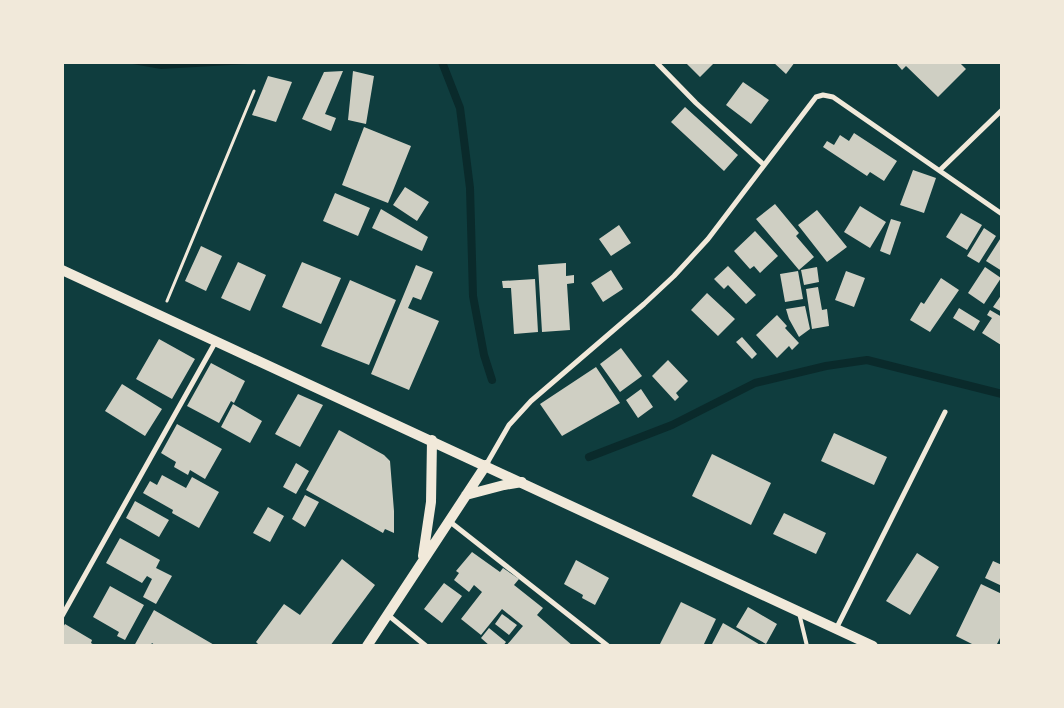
<svg xmlns="http://www.w3.org/2000/svg" width="1064" height="708" font-family="Karla,sans-serif">
<style>
.water{fill:#0a2a2b}
.lines{fill:none;stroke-linecap:round;stroke-linejoin:round}
.stream{stroke:#0a2a2b;stroke-width:8}
.building{fill:#cfcfc3}
.path{stroke:#f1e9da;stroke-width:3}
.service{stroke:#f1e9da;stroke-width:4}
.minor{stroke:#f1e9da;stroke-width:5}
.secondary{stroke:#f1e9da;stroke-width:10}
</style>
<rect width="100%" height="100%" fill="#0f3d3e"/>
<path class="water" d="M127,63H265L161,69Z"/>
<g class="lines">
<path class="stream" d="M442,62L460,108L470,188L473,296L484,355L492,380
M589,457L672,425L755,383L826,366L867,360L1002,394"/>
</g>
<path class="building" d="M685,62H715L700,77Z
M773,62H795L786,74Z
M895,62H959L966,69L938,97L906,66L902,70Z
M343,71L325,114L336,118L331,131L302,119L324,72Z
M353,71L374,76L366,124L348,120Z
M268,76L292,82L276,122L252,115Z
M743,82L769,100L751,124L726,105Z
M685,107L738,155L724,171L671,122Z
M364,127L411,146L388,203L342,185Z
M854,133L897,161L884,181L870,172L867,176L823,147L827,141L834,145L840,135L849,141Z
M913,170L936,178L924,213L900,205Z
M405,187L429,202L417,221L393,205Z
M335,193L370,208L358,236L323,221Z
M775,204L799,233L796,236L814,257L799,270L756,219Z
M860,206L886,222L870,248L844,232Z
M381,209L428,237L422,251L372,228Z
M817,210L847,247L827,262L798,225Z
M961,213L982,225L967,250L946,237Z
M891,219L901,222L890,255L880,251Z
M619,225L631,243L611,256L599,239Z
M984,228L996,236L979,263L967,256Z
M755,231L778,256L760,273L754,266L750,269L734,251Z
M1002,236V271L986,261Z
M201,246L222,256L206,291L185,281Z
M238,262L266,275L250,311L221,298Z
M302,262L341,278L321,324L282,307Z
M566,263V276L574,275V283L567,284L570,330L542,332L538,265Z
M416,265L433,272L421,300L413,297L408,308L439,321L409,390L371,374Z
M728,266L756,295L746,304L728,285L724,289L714,279Z
M817,267L819,282L804,285L801,270Z
M985,267L1001,278L984,304L968,293Z
M611,270L623,289L603,302L591,283Z
M798,271L803,299L785,302L780,274Z
M846,271L865,278L854,307L835,300Z
M941,278L959,290L930,332L910,320L921,302L924,304Z
M535,279L538,332L514,334L511,288H503L502,281Z
M350,280L396,300L369,365L321,346Z
M818,287L822,310L827,309L829,326L812,329L806,289Z
M707,293L735,319L718,336L691,310Z
M1002,294V312L993,307Z
M805,306L810,329L799,337L789,319L786,309Z
M959,308L980,321L974,331L953,318Z
M990,310L1002,317L1001,345L982,333L992,318L987,315Z
M777,315L787,326L785,328L799,343L792,350L789,346L777,358L756,335Z
M742,337L757,354L752,359L736,342Z
M159,339L195,359L172,399L136,379Z
M621,348L642,376L620,392L600,364Z
M668,360L688,381L676,393L679,397L675,401L652,376Z
M211,363L245,381L234,403L231,401L219,423L187,406Z
M596,367L620,403L562,436L540,404Z
M122,384L162,409L145,436L105,411Z
M641,389L653,407L638,418L626,400Z
M298,394L323,405L300,447L275,434Z
M233,404L262,421L250,443L221,427Z
M177,424L222,449L205,479L190,470L188,475L174,467L176,462L161,453Z
M339,430L384,455L390,461L394,511V533L385,529L383,533L306,490Z
M834,433L887,457L874,485L821,461Z
M712,454L771,483L751,525L692,496Z
M296,463L309,471L296,494L283,487Z
M162,475L186,488L192,477L219,492L199,528L172,513L173,510L143,493L150,481L157,485Z
M305,495L319,502L305,527L292,519Z
M135,501L169,520L159,537L126,518Z
M268,507L284,516L270,542L253,533Z
M784,513L826,533L816,554L773,534Z
M120,538L160,560L156,568L172,576L156,604L143,597L152,579L147,576L142,583L106,563Z
M472,552L500,572L503,568L519,579L514,585L543,608L537,615L573,646H506L523,626L502,609L481,635L461,619L482,592L474,585L469,592L454,580L459,573L456,571Z
M917,553L939,567L910,615L886,601Z
M342,559L375,585L330,646H260L256,642L284,604L300,615Z
M576,560L609,578L595,605L582,598L583,595L564,584Z
M993,561L1002,565V586L985,578Z
M444,583L462,596L442,623L424,609Z
M981,584L1002,594V634L996,646H976L956,636Z
M110,586L144,605L125,640L117,636L119,632L93,617Z
M681,602L716,619L703,646H659Z
M748,607L777,624L766,644L736,627Z
M154,610L216,646H156L152,643L150,646H134Z
M502,614L517,625L509,635L495,624Z
M723,623L737,631L762,646H711Z
M65,624L92,640L91,643L96,646H62V629Z
M489,628L506,642L503,646H490L481,638Z"/>
<g class="lines">
<path class="path" d="M167,301L254,91"/>
<path class="service" d="M799,613L807,646"/>
<path class="minor" d="M656,62L696,103L764,165
M940,170L1002,110
M486,465L509,425L531,401L644,304L674,276L708,239L816,97L823,95L833,97L1002,214
M449,521L608,646
M388,615L426,646
M62,616L216,341
M836,629L945,412"/>
<path class="secondary" d="M62,270L873,646
M466,495L504,485L522,482
M423,556L431,502L432,440
M367,646L486,465"/>
</g>
<rect width="1064" height="708" fill="none" stroke="#f1e9da" stroke-width="128"/>
</svg>
